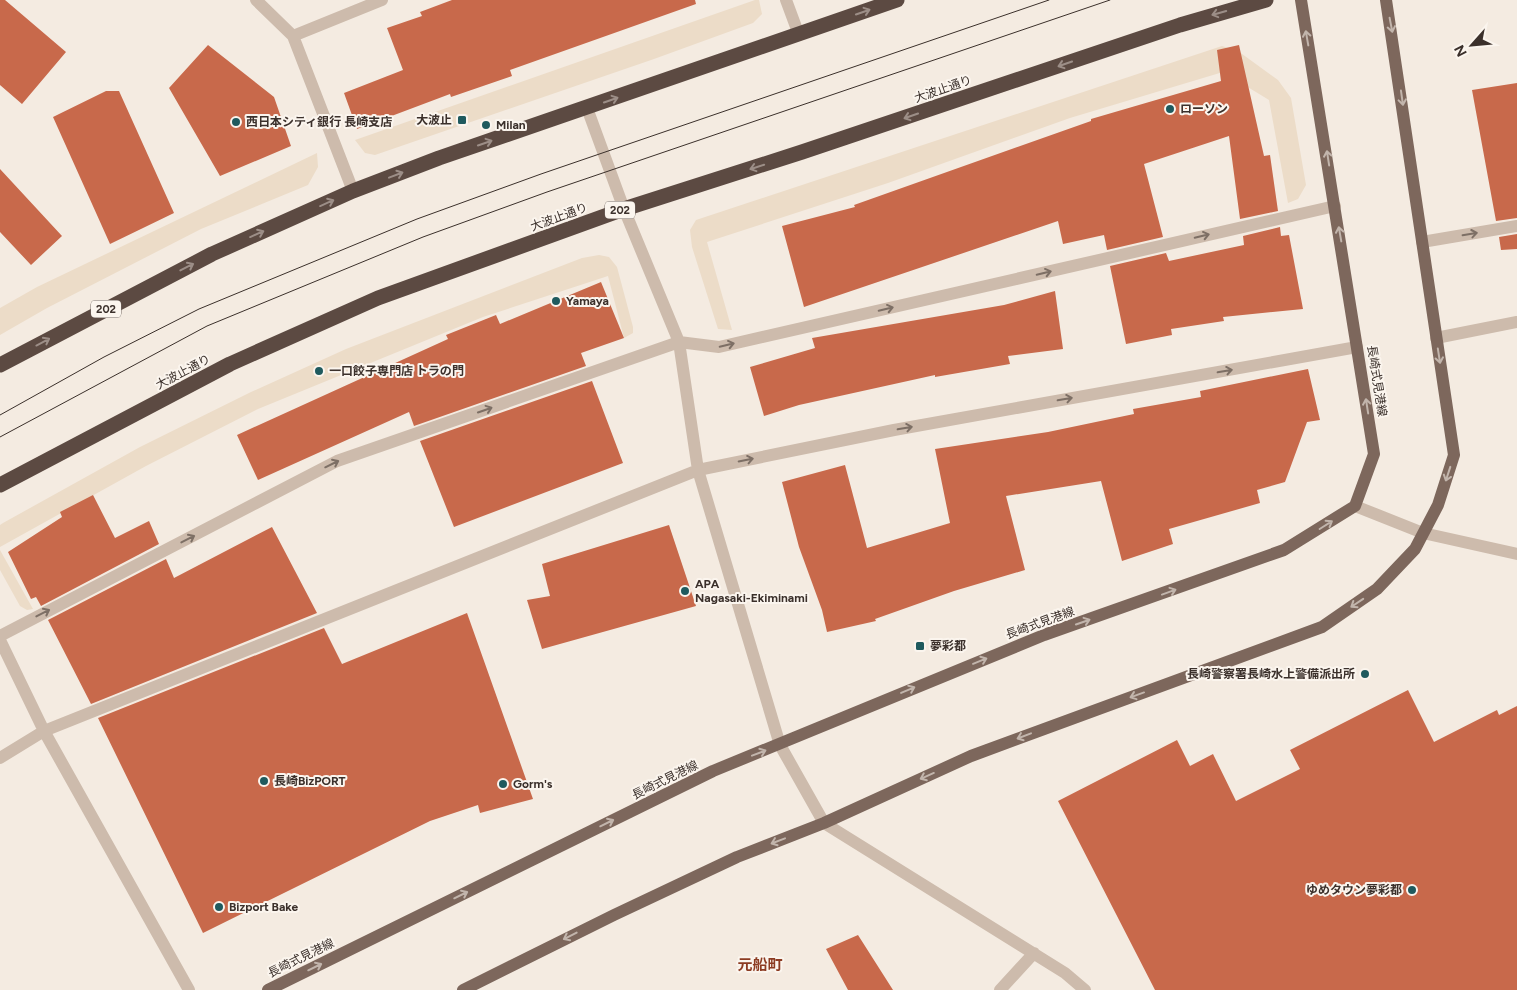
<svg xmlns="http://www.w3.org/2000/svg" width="1517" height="990" font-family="Figtree,'Noto Sans JP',sans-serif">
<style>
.plaza{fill:#ecdcc8}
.building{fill:#c8694b}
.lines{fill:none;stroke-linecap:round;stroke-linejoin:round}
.minor{stroke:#cdbbac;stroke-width:12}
.major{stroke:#7d675c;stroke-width:12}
.highway{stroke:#5c4a42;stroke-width:15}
.tram{stroke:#3b302b;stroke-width:1}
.oneway{stroke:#9c8e87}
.oneway2{stroke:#c2b5ac}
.oneway3{stroke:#7d6f65}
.poi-dot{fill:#1f5a5e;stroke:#fbf5ee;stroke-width:2}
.labels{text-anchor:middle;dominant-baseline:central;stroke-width:4;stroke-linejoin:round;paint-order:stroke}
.shield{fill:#fbf5ee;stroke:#756b66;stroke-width:1}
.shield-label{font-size:11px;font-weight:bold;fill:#3b302b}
.street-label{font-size:12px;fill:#3b302b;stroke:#fbf5ee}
.poi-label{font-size:12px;font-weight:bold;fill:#3b302b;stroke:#fbf5ee;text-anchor:start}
.quarter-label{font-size:15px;font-weight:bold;fill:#8c3b22;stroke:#fbf5ee}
</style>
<rect width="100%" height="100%" fill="#f4ebe1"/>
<path class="plaza" d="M755,0H759L762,14L753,23L654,59L375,155L365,153L355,140Z
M1222,46L1238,51L1278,80L1291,98L1306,185L1298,199L1288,203L1269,100L1223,72L1070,118L888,183L707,242L732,330L718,329L692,247L690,230L696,220Z
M317,153L318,167L308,185L201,229L47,308L0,335V308L37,287Z
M599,255L609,257L617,267L633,327V333L624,338L608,276L483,317L258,409L146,466L0,547V525L3,523L140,447L251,392L346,349L582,258Z
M0,550L33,609L27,610L20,606L0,570Z"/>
<path class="building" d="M0,0H5L66,52L22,104L0,85Z
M452,0H695L696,4L510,70L512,76L451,97L450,94L357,129L344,93L403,70L387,28L422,16L420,12Z
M208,45L274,97L291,146L220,176L169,88Z
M1239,45L1264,156L1270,155L1278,211L1240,219L1229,136L1144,164L1163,237L1107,250L1104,235L1063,244L1058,221L804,307L782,226L855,207L854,205L1091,121V119L1221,81L1217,50Z
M1517,83V218L1496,221L1472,90Z
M106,91H119L174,213L110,244L53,117Z
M0,169L62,236L31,265L0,232Z
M1280,227L1281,236L1289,235L1303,309L1223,317L1224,321L1171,329L1172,335L1126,344L1110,266L1166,253L1169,261L1244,245L1243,236Z
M1517,234V249L1501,250L1499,237Z
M601,282L624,338L581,353L586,366L414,426L409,412L258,480L237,435L448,339L446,335L496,315L500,324Z
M1055,291L1063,349L1008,356L1010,364L935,377V375L799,405L764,416L750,367L815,348L812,338L1004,305Z
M1308,369L1320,420L1307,422L1285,482L1257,490L1260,503L1169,529L1173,544L1122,561L1101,481L1006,496L1025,570L954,591L875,619L876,621L827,632L822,610L799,547L782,482L845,465L867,548L950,523L935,449L1048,432L1134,414L1133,409L1201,397L1200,391Z
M592,381L623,463L454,527L420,441Z
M93,495L115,538L149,521L159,544L41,606L36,597L31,599L8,552L62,517L60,512Z
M669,525L696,606L542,649L527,600L550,596L542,564Z
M272,527L317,613L91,704L48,620L166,559L174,578Z
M467,613L533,799L480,813L478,805L430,821L203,933L98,718L324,628L342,664Z
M1408,690L1434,742L1497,710L1499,715L1517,706V990H1155L1058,801L1177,740L1190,766L1213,754L1236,801L1300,769L1290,750Z
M858,935L893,990H848L826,949Z"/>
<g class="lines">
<path class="minor" d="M256,0L293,36L353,191
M786,0L799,35
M293,36L382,0
M587,108L624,209L679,342L698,470L780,745L824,823L1065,973L1085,990
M1422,242L1517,226
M1436,338L1517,322
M1355,506L1423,533L1517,554
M0,636L337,461L679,342L719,347L1335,206
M0,640L44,731L189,990
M0,758L44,731L698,470L894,430L1357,347
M1000,990L1034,953"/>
<path class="major" d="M268,990L713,771L1044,635L1284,550L1355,506L1374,454L1301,0
M463,990L614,915L737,857L824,823L971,756L1322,627L1377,589L1415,549L1438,505L1454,455L1386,0"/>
<path class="highway" d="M0,365L212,254L353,191L439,158L897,0
M0,485L230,364L378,298L624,209L802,152L1180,25L1266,0"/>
<path class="tram" d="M0,415L104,357L199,309L417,219L541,174L1049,0
M0,437L207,326L423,237L547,192L1110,0"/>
</g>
<defs><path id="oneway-shaft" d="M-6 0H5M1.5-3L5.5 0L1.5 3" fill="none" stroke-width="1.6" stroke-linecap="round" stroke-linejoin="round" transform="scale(1.25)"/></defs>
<g class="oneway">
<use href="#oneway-shaft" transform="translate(863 12) rotate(-19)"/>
<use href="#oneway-shaft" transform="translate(1219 13) rotate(164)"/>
<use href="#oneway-shaft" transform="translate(1065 64) rotate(161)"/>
<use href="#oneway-shaft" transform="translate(611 100) rotate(-19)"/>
<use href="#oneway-shaft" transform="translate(911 116) rotate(161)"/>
<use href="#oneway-shaft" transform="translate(485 143) rotate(-19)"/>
<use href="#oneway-shaft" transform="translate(757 167) rotate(162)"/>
<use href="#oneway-shaft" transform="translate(396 175) rotate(-21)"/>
<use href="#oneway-shaft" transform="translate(327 203) rotate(-24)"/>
<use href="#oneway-shaft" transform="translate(257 234) rotate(-24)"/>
<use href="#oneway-shaft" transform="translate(187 267) rotate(-27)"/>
<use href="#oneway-shaft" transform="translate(43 342) rotate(-28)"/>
</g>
<g class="oneway2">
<use href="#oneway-shaft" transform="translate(1391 25) rotate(79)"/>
<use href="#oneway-shaft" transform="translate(1307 38) rotate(-100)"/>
<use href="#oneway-shaft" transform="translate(1402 98) rotate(82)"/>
<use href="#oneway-shaft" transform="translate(1328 158) rotate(-99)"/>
<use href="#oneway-shaft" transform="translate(1340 234) rotate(-100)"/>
<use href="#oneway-shaft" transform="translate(1439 356) rotate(81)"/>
<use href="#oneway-shaft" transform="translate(1367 406) rotate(-99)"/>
<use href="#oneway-shaft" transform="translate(1448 474) rotate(108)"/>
<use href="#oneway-shaft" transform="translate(1326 525) rotate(-32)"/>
<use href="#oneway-shaft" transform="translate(1169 592) rotate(-20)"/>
<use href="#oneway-shaft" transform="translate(1357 603) rotate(146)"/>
<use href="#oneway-shaft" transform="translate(1083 622) rotate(-19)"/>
<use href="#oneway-shaft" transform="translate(980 661) rotate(-22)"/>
<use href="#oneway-shaft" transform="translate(908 690) rotate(-23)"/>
<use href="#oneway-shaft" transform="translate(1137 695) rotate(160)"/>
<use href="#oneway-shaft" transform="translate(1024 736) rotate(159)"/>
<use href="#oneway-shaft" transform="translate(759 753) rotate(-21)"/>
<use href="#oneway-shaft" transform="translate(927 776) rotate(156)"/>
<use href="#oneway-shaft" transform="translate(607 823) rotate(-26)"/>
<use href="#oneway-shaft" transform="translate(778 841) rotate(159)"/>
<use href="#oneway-shaft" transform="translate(461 895) rotate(-26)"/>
<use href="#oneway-shaft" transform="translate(570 936) rotate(153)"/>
<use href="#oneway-shaft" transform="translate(315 967) rotate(-26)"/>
</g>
<g class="oneway3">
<use href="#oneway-shaft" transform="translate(1470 234) rotate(-9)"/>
<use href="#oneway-shaft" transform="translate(1202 236) rotate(-13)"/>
<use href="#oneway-shaft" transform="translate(1044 273) rotate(-13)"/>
<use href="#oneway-shaft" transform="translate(886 309) rotate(-13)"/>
<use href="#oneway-shaft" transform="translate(727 345) rotate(-13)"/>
<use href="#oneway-shaft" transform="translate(1225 371) rotate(-10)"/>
<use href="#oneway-shaft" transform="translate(1065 399) rotate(-10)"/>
<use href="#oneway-shaft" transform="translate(485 410) rotate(-19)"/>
<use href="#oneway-shaft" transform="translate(905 428) rotate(-10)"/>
<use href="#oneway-shaft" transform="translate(746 460) rotate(-11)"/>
<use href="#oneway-shaft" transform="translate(332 464) rotate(-26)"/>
<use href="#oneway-shaft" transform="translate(188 539) rotate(-27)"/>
<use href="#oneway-shaft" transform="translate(43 613) rotate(-27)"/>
</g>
<g class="poi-dot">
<circle cx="1170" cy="109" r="5"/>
<rect x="457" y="115" width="10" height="10" rx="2.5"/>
<circle cx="236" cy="122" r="5"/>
<circle cx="486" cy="125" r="5"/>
<circle cx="556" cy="301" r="5"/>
<circle cx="319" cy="371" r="5"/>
<circle cx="685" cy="591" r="5"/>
<rect x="915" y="641" width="10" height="10" rx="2.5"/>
<circle cx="1365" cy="674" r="5"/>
<circle cx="264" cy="781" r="5"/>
<circle cx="503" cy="784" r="5"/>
<circle cx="1412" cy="890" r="5"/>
<circle cx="219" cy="907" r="5"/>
</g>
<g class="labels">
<g class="shield">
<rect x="605" y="201.5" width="30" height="17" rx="4"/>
<rect x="91" y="300.5" width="30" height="17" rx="4"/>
</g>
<g class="shield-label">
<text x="620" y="210">202</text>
<text x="106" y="309">202</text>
</g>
<g class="street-label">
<text transform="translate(943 89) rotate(-19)">大波止通り</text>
<text transform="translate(559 217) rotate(-20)">大波止通り</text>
<text transform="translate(183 372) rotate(-28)">大波止通り</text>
<text transform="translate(1377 381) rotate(81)">長崎式見港線</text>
<text transform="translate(1040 623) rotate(-20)">長崎式見港線</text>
<text transform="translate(665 780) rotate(-26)">長崎式見港線</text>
<text transform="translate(301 958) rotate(-26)">長崎式見港線</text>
</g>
<g class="poi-label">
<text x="1180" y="109">ローソン</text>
<text x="452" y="120" text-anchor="end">大波止</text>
<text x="246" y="122">西日本シティ銀行 長崎支店</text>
<text x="496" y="125">Milan</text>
<text x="566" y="301">Yamaya</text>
<text x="329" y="371">一口餃子専門店 トラの門</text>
<text x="695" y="584">APA<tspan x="695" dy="14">Nagasaki-Ekiminami</tspan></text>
<text x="930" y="646">夢彩都</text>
<text x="1355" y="674" text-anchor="end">長崎警察署長崎水上警備派出所</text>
<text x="274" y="781">長崎BizPORT</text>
<text x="513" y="784">Gorm's</text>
<text x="1402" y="890" text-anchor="end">ゆめタウン夢彩都</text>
<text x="229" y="907">Bizport Bake</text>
</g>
<g class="quarter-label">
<text x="760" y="965">元船町</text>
</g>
</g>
<g transform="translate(1472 45) rotate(243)" stroke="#fbf5ee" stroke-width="4" paint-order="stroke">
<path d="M0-4L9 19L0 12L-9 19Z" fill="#3b302b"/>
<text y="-8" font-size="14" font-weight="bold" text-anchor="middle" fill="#3b302b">N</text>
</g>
</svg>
